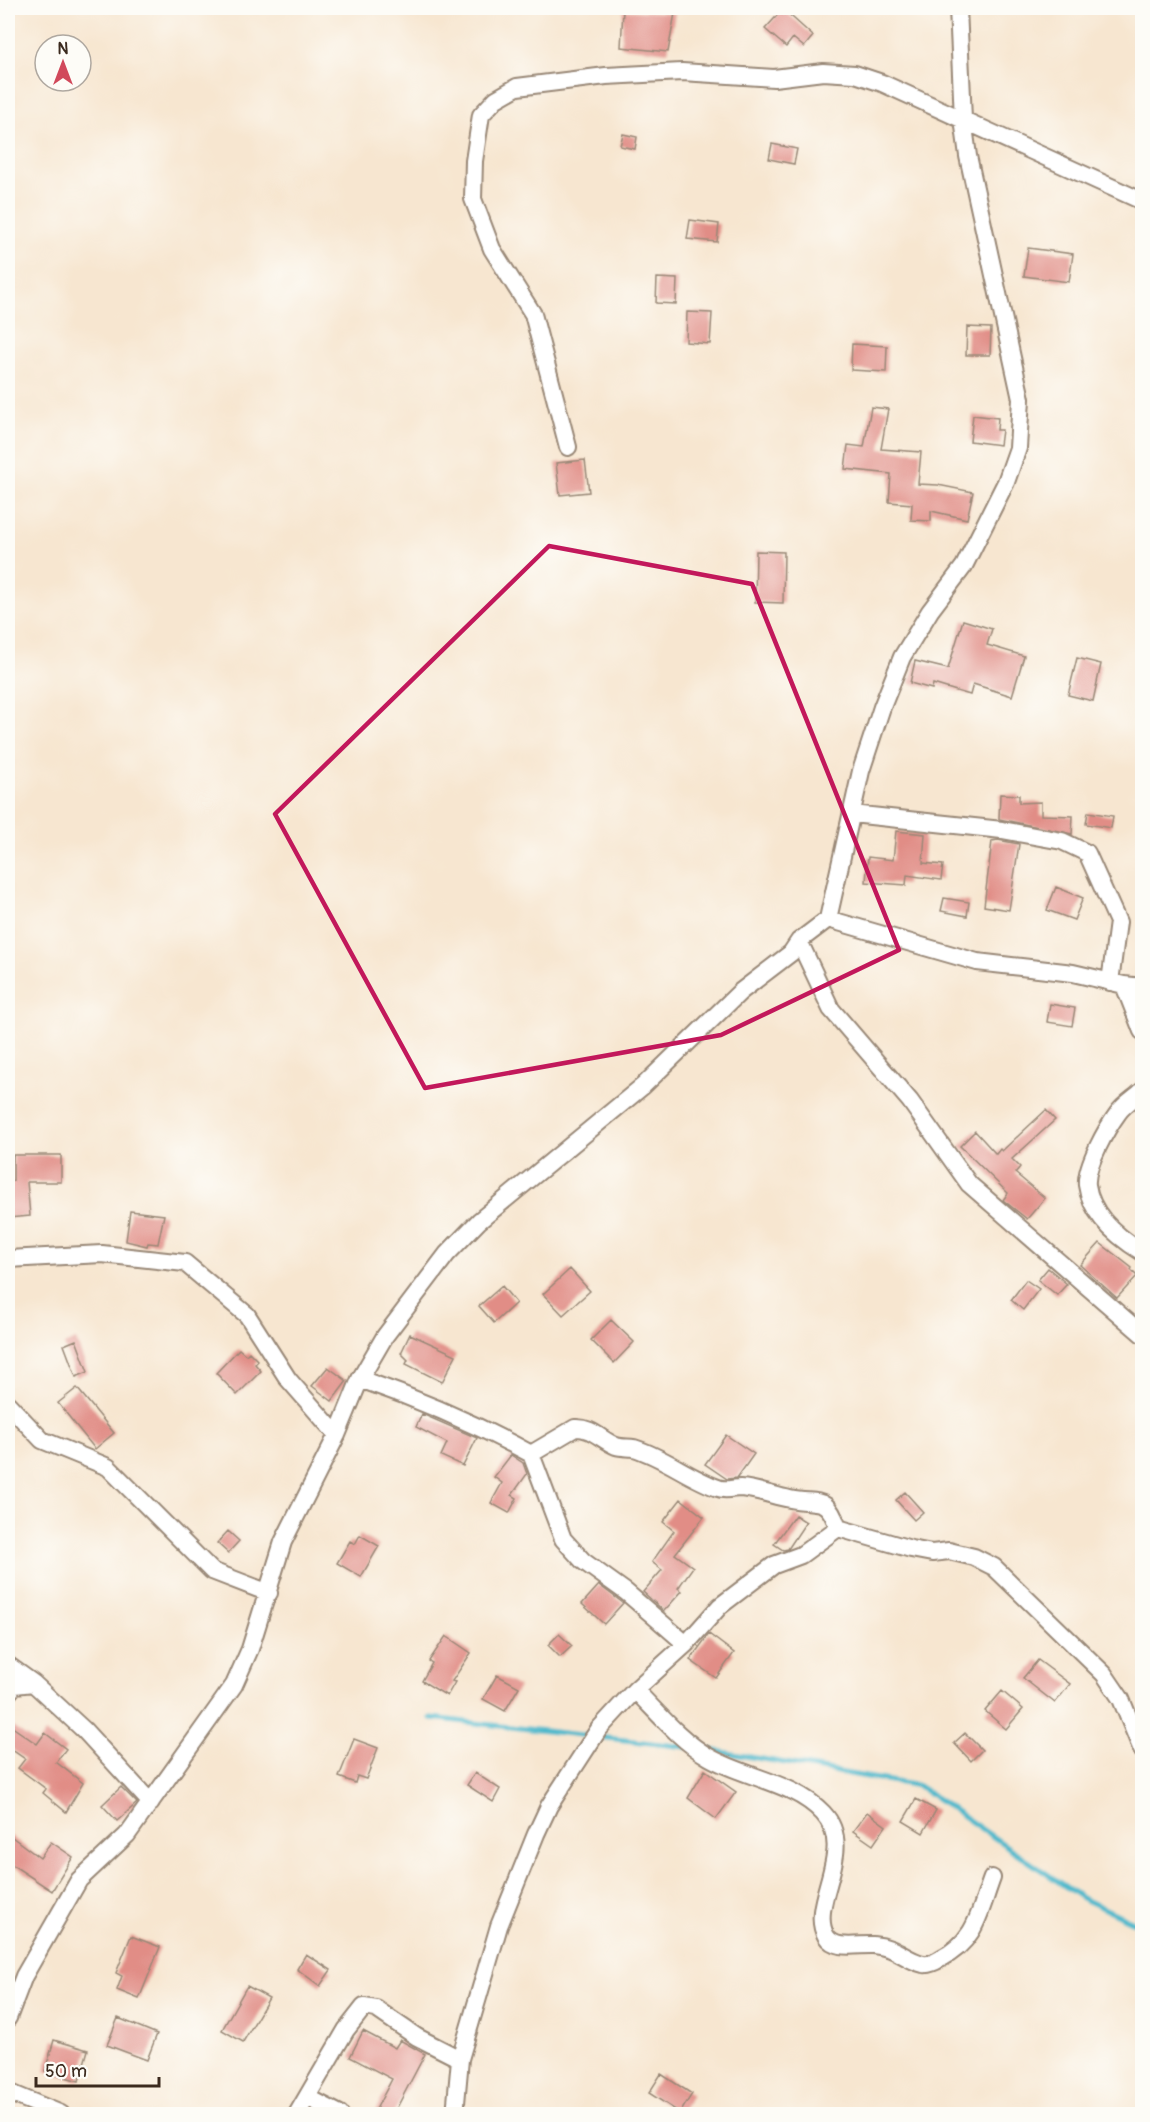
<svg xmlns="http://www.w3.org/2000/svg" width="1150" height="2122" font-family="Pangolin,sans-serif">
<style>
.lines{fill:none;stroke-linecap:round;stroke-linejoin:round}
.stream{stroke:#4fb9cc;stroke-width:5}
.building{fill:#e18d86}
.street-casing{stroke:#987;stroke-width:20}
.street{stroke:#fff;stroke-width:16}
.marked{fill:none;stroke:#c2185b;stroke-width:4.5;stroke-linejoin:round}
</style>
<rect width="100%" height="100%" fill="#fdfcf7"/>
<filter id="ink" filterUnits="userSpaceOnUse"><feTurbulence type="fractalNoise" baseFrequency=".0167" numOctaves="2"/><feDisplacementMap in="SourceGraphic" scale="12" xChannelSelector="R" yChannelSelector="G"/><feConvolveMatrix kernelMatrix="1 2 1 2 8 2 1 2 1" color-interpolation-filters="sRGB"/></filter>
<filter id="wash" filterUnits="userSpaceOnUse"><feTurbulence type="fractalNoise" baseFrequency=".008" numOctaves="4" result="noise"/><feDisplacementMap in="SourceGraphic" scale="24" xChannelSelector="R" yChannelSelector="G"/><feGaussianBlur stdDeviation="1.35" result="paint"/><feColorMatrix in="noise" values="0 0 0 0 0 0 0 0 0 0 0 0 0 0 0 0 0 1.4 0 .05"/><feComposite in="paint" operator="in"/></filter>
<g filter="url(#wash)">
<rect width="100%" height="100%" fill="#f7e6d0"/>
<g class="lines">
<path class="stream" d="M431,1718L686,1747
M710,1750L919,1786L1082,1898L1142,1926"/>
</g>
<g id="blocks">
<path class="building" d="M783,9L813,36L804,47L793,38L786,47L765,29Z
M623,10L675,13L668,52L621,47Z
M623,134L637,137L635,149L620,146Z
M772,144L797,149L794,164L769,159Z
M690,220L719,224L717,242L687,239Z
M1028,248L1073,254L1069,282L1024,276Z
M657,278L677,279L676,304L656,303Z
M687,312L712,313L710,344L686,342Z
M967,327L991,328L990,355H966Z
M852,344L887,346L886,372L851,370Z
M871,407L888,409L881,449L921,452L918,484L938,485L973,492L967,519L931,511V521L911,520L912,504L889,502L891,474L845,469L848,445L864,447Z
M973,415L998,418L997,430H1002L1000,445L970,441Z
M585,460L589,492L560,495L556,463Z
M756,551L784,552L783,603L755,602Z
M963,620L992,629L987,645L1024,656L1012,696L973,684L970,695L933,684L932,689L910,683L915,661L948,669Z
M1077,658L1101,664L1093,701L1068,695Z
M1000,794L1019,795V803L1041,802V815L1073,816L1072,834L999,819Z
M1088,812L1113,816L1111,828L1086,824Z
M896,831L925,834L923,863L943,865L941,880L907,875L906,885L866,882L868,857L893,860Z
M998,840L1019,844L1009,910L984,906L992,841Z
M1056,887L1083,898L1074,920L1047,910Z
M944,898L969,902L967,916L941,911Z
M1050,1004L1075,1008L1072,1026L1047,1022Z
M1046,1110L1055,1120L1012,1159L1020,1167L1015,1173L1045,1198L1027,1219L1003,1200L1008,1193L960,1146L975,1131L996,1154L1000,1149L1002,1151Z
M13,1155H61V1182H27L30,1216L8,1218V1181H13Z
M130,1211L164,1215L158,1244L148,1243L147,1246L126,1241Z
M1100,1243L1132,1268L1131,1270L1137,1276L1117,1298L1080,1265Z
M1048,1268L1067,1284L1057,1295L1038,1280Z
M570,1269L590,1291L563,1315L543,1294Z
M1026,1280L1039,1289L1023,1310L1011,1300Z
M502,1286L516,1303L494,1323L479,1306Z
M611,1320L634,1342L614,1363L591,1340Z
M410,1334L456,1355L442,1382L406,1364L408,1360L401,1353Z
M76,1340L88,1372L76,1377L64,1345Z
M239,1349L246,1355L249,1352L258,1361L255,1364L261,1371L237,1395L216,1373Z
M328,1367L347,1381L332,1401L312,1386Z
M77,1388L114,1433L95,1449L58,1403Z
M422,1414L477,1438L463,1466L441,1456L447,1443L416,1427Z
M726,1435L754,1454L737,1478L727,1479L705,1464Z
M511,1455L523,1463L527,1474L512,1495L517,1498L509,1513L491,1503L502,1483L494,1477Z
M905,1492L923,1512L914,1520L896,1500Z
M681,1499L704,1517L675,1554L693,1567L678,1588L682,1591L664,1611L643,1592L662,1570L652,1562L674,1531L663,1522Z
M795,1515L806,1522L788,1549L783,1550L774,1544Z
M228,1531L239,1541L228,1553L217,1543Z
M360,1535L379,1546L361,1577L337,1563L350,1541L355,1544Z
M599,1585L623,1603L604,1624L582,1604Z
M559,1634L572,1646L560,1657L548,1645Z
M709,1634L734,1653L716,1678L690,1660Z
M446,1636L471,1653L452,1681L455,1682L447,1696L422,1681L432,1663L429,1661Z
M1038,1660L1070,1684L1055,1703L1023,1678Z
M497,1675L519,1687L505,1711L483,1699Z
M1002,1691L1023,1709L1006,1729L985,1711Z
M8,1724L37,1744L45,1733L66,1749L56,1762L83,1783L66,1812L43,1793L46,1789L18,1768L25,1759L8,1747Z
M965,1733L982,1750L971,1761L954,1743Z
M354,1739L378,1748L366,1779L357,1776L355,1783L339,1777Z
M705,1770L736,1792L716,1819L688,1798Z
M475,1773L500,1789L493,1802L467,1785Z
M121,1787L137,1803L117,1821L102,1805Z
M916,1799L936,1810L923,1833L903,1821Z
M867,1812L886,1826L873,1845L853,1831Z
M8,1834L40,1858L51,1842L73,1857L52,1891L8,1862Z
M131,1936L160,1947L139,1999L117,1990L122,1976L116,1973Z
M306,1954L331,1970L320,1986L297,1969Z
M247,1986L269,1998L243,2042L222,2030Z
M118,2018L157,2034L147,2060L107,2045Z
M363,2031L395,2048L400,2040L425,2054L393,2115H373L392,2079L350,2057Z
M54,2040L88,2050L79,2081L45,2071Z
M661,2074L692,2094L680,2113L649,2093Z"/>
</g>
</g>
<g filter="url(#ink)">
<use href="#blocks" fill-opacity="0" stroke="#987" stroke-width="1.5"/>
<g class="lines">
<defs>
<path id="street" d="M568,447L533,314L492,249L473,199L474,161L481,115L496,99L517,87L606,76L682,72L774,78L823,72L855,74L882,83L1142,201
M852,814L1002,830L1062,841L1087,853L1118,922L1110,982
M828,919L977,962L1073,973L1124,985L1142,1031
M799,941L831,1009L910,1101L969,1184L1142,1334
M1124,985L1142,987
M1142,1091C1135,1098 1124,1104 1118,1113C1107,1128 1085,1166 1087,1185C1091,1215 1119,1238 1142,1252
M8,1259L102,1254L185,1263L247,1315L288,1379L337,1435
M360,1379C418,1399 476,1424 531,1454L575,1428C592,1427 601,1440 616,1446C622,1448 629,1447 634,1448C664,1457 689,1478 718,1488C725,1491 733,1488 740,1488C756,1489 774,1496 790,1499C818,1505 827,1494 838,1528L801,1555L774,1565L720,1606L686,1644L635,1690
M8,1404L42,1440L108,1467L212,1571L269,1593
M531,1454L563,1539L583,1561L626,1592L686,1644
M838,1528L911,1549L932,1553L949,1551L974,1557L994,1567L1104,1674L1121,1699L1142,1750
M8,1665L33,1683
M8,1693L15,1685L33,1683L84,1730L151,1803
M8,2018L24,1976L79,1880L127,1835L234,1685L250,1649L283,1542L337,1435L360,1379L385,1336L447,1254L479,1221L643,1086L740,992L791,953L799,941L828,919L861,771L882,707L902,657L930,611L964,566L1006,482L1018,448L1021,399L968,156L963,119L958,8
M8,2092L61,2114
M309,2098L340,2114
M297,2114L346,2030L364,2007L376,2009L417,2037L460,2059
M455,2114L460,2059L499,1926L536,1834L549,1806L599,1729L635,1690C658,1713 681,1741 709,1757C745,1778 794,1782 823,1813C858,1850 807,1903 826,1936C835,1951 858,1944 873,1945C898,1947 904,1960 923,1964C929,1965 935,1962 940,1959C976,1941 979,1913 992,1878"/>
</defs>
<use href="#street" class="street-casing"/>
<use href="#street" class="street"/>
</g>
</g>
<path class="marked" d="M549,546L752,584L899,950L721,1035L425,1088L275,814Z"/>
<rect width="1150" height="2122" fill="none" stroke="#fdfcf7" stroke-width="30"/>
<g transform="translate(63 63)"><circle r="28" fill="#fdfcf7" stroke="#afa8a0" stroke-width="1.5"/>
<path d="M0-4.5L10 22L0 15L-10 22Z" fill="#d1495b"/>
<text y="-9" font-size="16" font-weight="bold" text-anchor="middle" fill="#3b2a1e">N</text>
</g>
<path d="M36 2077v9h123v-9" fill="none" stroke="#3b2a1e" stroke-width="3"/>
<text x="45" y="2077" font-size="18" fill="#3b2a1e" stroke="#fdfcf7" stroke-width="4.5" paint-order="stroke">50 m</text>
</svg>
